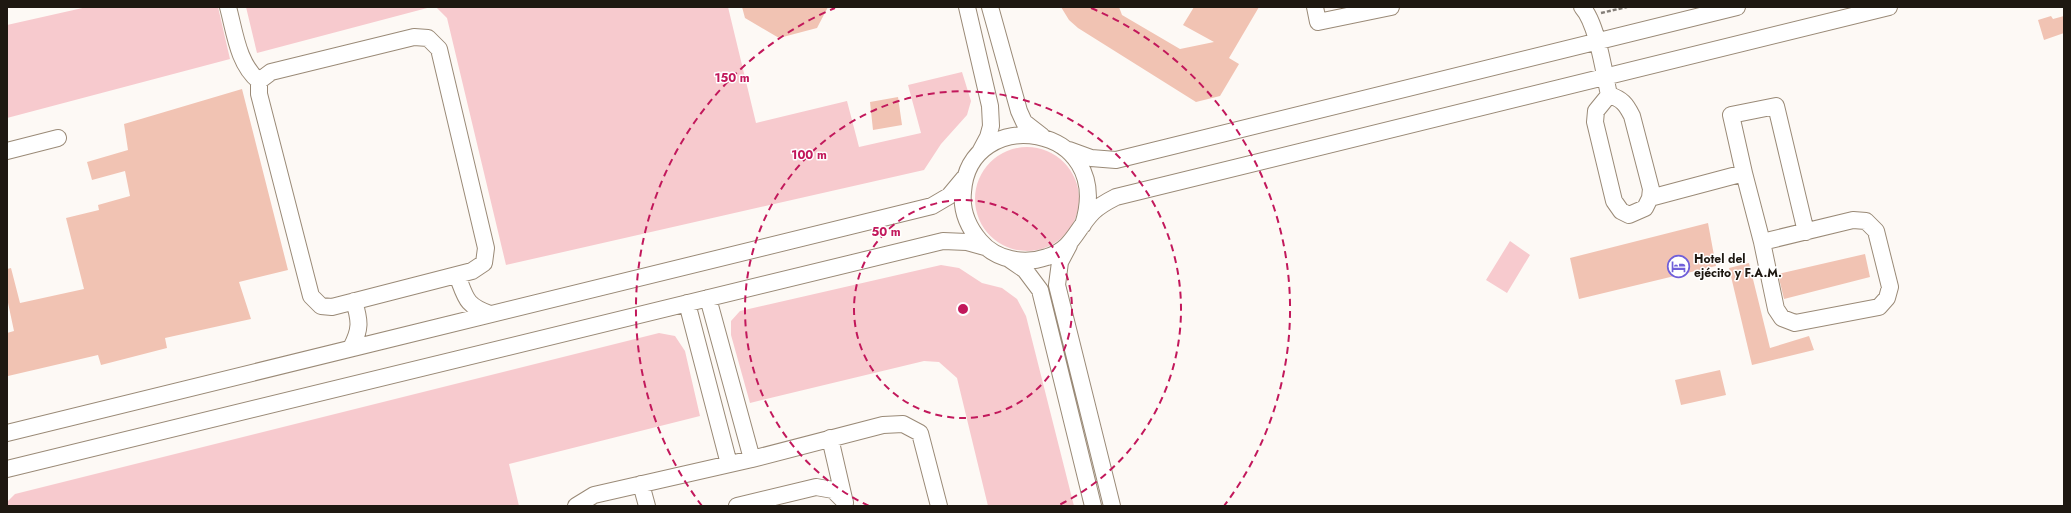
<svg xmlns="http://www.w3.org/2000/svg" width="2071" height="513" font-family="Jost,sans-serif">
<style>
.green{fill:#f7cace}
.building{fill:#f1c3b3}
.lines{fill:none;stroke-linecap:round;stroke-linejoin:round}
.minor-casing{stroke:#9a8a77;stroke-width:18}
.path{stroke:#837e78;stroke-width:2.5;stroke-dasharray:4 2;stroke-linecap:butt}
.minor{stroke:#fff;stroke-width:16}
.ring{fill:none;stroke:#c2185b;stroke-width:2;stroke-dasharray:7 5}
.labels{text-anchor:middle;dominant-baseline:central;stroke-width:3;stroke-linejoin:round;paint-order:stroke}
.poi-label{font-size:12px;font-weight:bold;fill:#1e1811;stroke:#fff;text-anchor:start}
.centre{fill:#c2185b;stroke:#fff;stroke-width:2}
.ring-label{font-size:12px;text-anchor:middle;font-weight:bold;fill:#c2185b;stroke:#fff;stroke-width:3;stroke-linejoin:round;paint-order:stroke}
</style>
<rect width="100%" height="100%" fill="#fdf9f5"/>
<path class="green" d="M87,7H218L230,59L7,118V25Z
M246,7H431L257,53Z
M436,7H728L756,123L847,101L859,147L921,133L908,85L962,72L971,101L967,115L941,144L924,170L506,265L447,18Z
M975 199a52 52 0 1 1 104 0a52 52 0 1 1-104 0Z
M1510,241L1530,255L1507,293L1486,280Z
M941,265L959,268L982,283L1002,288L1017,299L1026,316L1074,506H988L957,378L939,362L924,361L750,403L731,335V321L740,311Z
M659,333L675,336L685,351L700,416L509,464L519,506H7V502L15,494Z"/>
<path class="building" d="M742,7H828L817,28L779,38L745,18Z
M1061,7H1119L1122,15L1180,49L1214,42L1183,25L1194,7H1259L1229,58L1239,64L1220,96L1196,102L1078,28L1069,20Z
M2051,16L2053,19L2064,16V33L2044,40L2038,20Z
M242,89L288,270L239,282L251,319L165,338L167,348L101,365L98,355L8,376L7,333L14,331L7,298V269L11,268L20,303L84,289L66,218L99,210L98,205L130,196L125,171L92,180L87,162L128,150L124,124Z
M898,97L902,125L873,130L870,102Z
M1708,223L1716,266L1579,299L1570,258Z
M1865,254L1870,277L1784,299L1778,274Z
M1749,263L1770,348L1809,336L1814,350L1752,365L1729,268Z
M1720,370L1726,395L1681,405L1675,380Z"/>
<g class="lines">
<defs>
<path id="minor" d="M228,7C235,33 238,64 259,81
M967,7L990,106L991,126L988,137L980,152
M990,7L1019,111L1024,122L1042,136
M1315,7L1318,22L1391,7
M1582,7C1597,23 1604,72 1609,95L1596,111L1595,122L1614,201L1621,211L1629,215L1645,208L1650,198L1651,189L1632,116C1626,104 1622,99 1609,95
M414,37L428,38L439,49L486,248L484,263L472,271L332,307L321,306L311,296L259,94V81L271,72Z
M1069,150L1091,158L1116,160L1737,7
M7,151L58,138
M1744,173L1731,115L1776,106L1806,232
M1650,198L1744,173L1762,242
M1853,220L1866,221L1876,231L1890,287L1887,298L1879,307L1795,323L1782,318L1776,309L1762,242Z
M1083,225C1116,122 969,103 963,192C961,211 968,227 980,241C996,260 1024,265 1047,257C1073,249 1076,229 1093,212C1100,205 1108,201 1116,197L1889,7
M1069,245L1060,262L1057,285L1112,506
M1009,259L1025,270L1040,290L1093,506
M457,275C466,298 465,305 490,314
M708,298L752,459
M687,303L729,464
M351,348C361,329 360,321 354,301
M7,433L932,206L949,196L964,178
M830,438L845,503
M7,469L943,241L967,242L985,247
M641,484L647,506
M576,506L594,495L752,459L883,425L903,424L920,433L939,506
M737,506L816,487L833,490L845,502"/>
</defs>
<use href="#minor" class="minor-casing"/>
<path class="path" d="M1601,13L1627,7"/>
<use href="#minor" class="minor"/>
</g>
<g class="ring">
<circle cx="963" cy="309" r="109"/>
<path d="M869 506A218 218 0 1 1 1057 506"/>
<path d="M702 506A327 327 0 0 1 835 8M1091 8A327 327 0 0 1 1224 506"/>
</g>
<defs>
<symbol id="hotel-ring" viewBox="-11 -11 22 22"><circle r="9.5" fill="#fff" stroke="#705fd9" stroke-width="1.5"/><path d="M-6-4.5h1.5V1H6V5H4.5V3h-9V5H-6ZM-4 0a1.8 1.8 0 1 1 3.6 0ZM.5 0V-2.5h3Q6-2.5 6 0Z" fill="#705fd9"/></symbol>
</defs>
<g fill-rule="evenodd">
<use href="#hotel-ring" x="1666" y="254" width="25" height="25"/>
</g>
<g class="labels">
<g class="poi-label">
<text x="1694" y="259">Hotel del<tspan x="1694" dy="14">ejécito y F.A.M.</tspan></text>
</g>
</g>
<circle cx="963" cy="309" r="6" class="centre"/>
<g class="ring-label">
<text x="732" y="82">150 m</text>
<text x="809" y="159">100 m</text>
<text x="886" y="236">50 m</text>
</g>
<rect width="2071" height="513" fill="none" stroke="#1e1811" stroke-width="16"/>
</svg>
